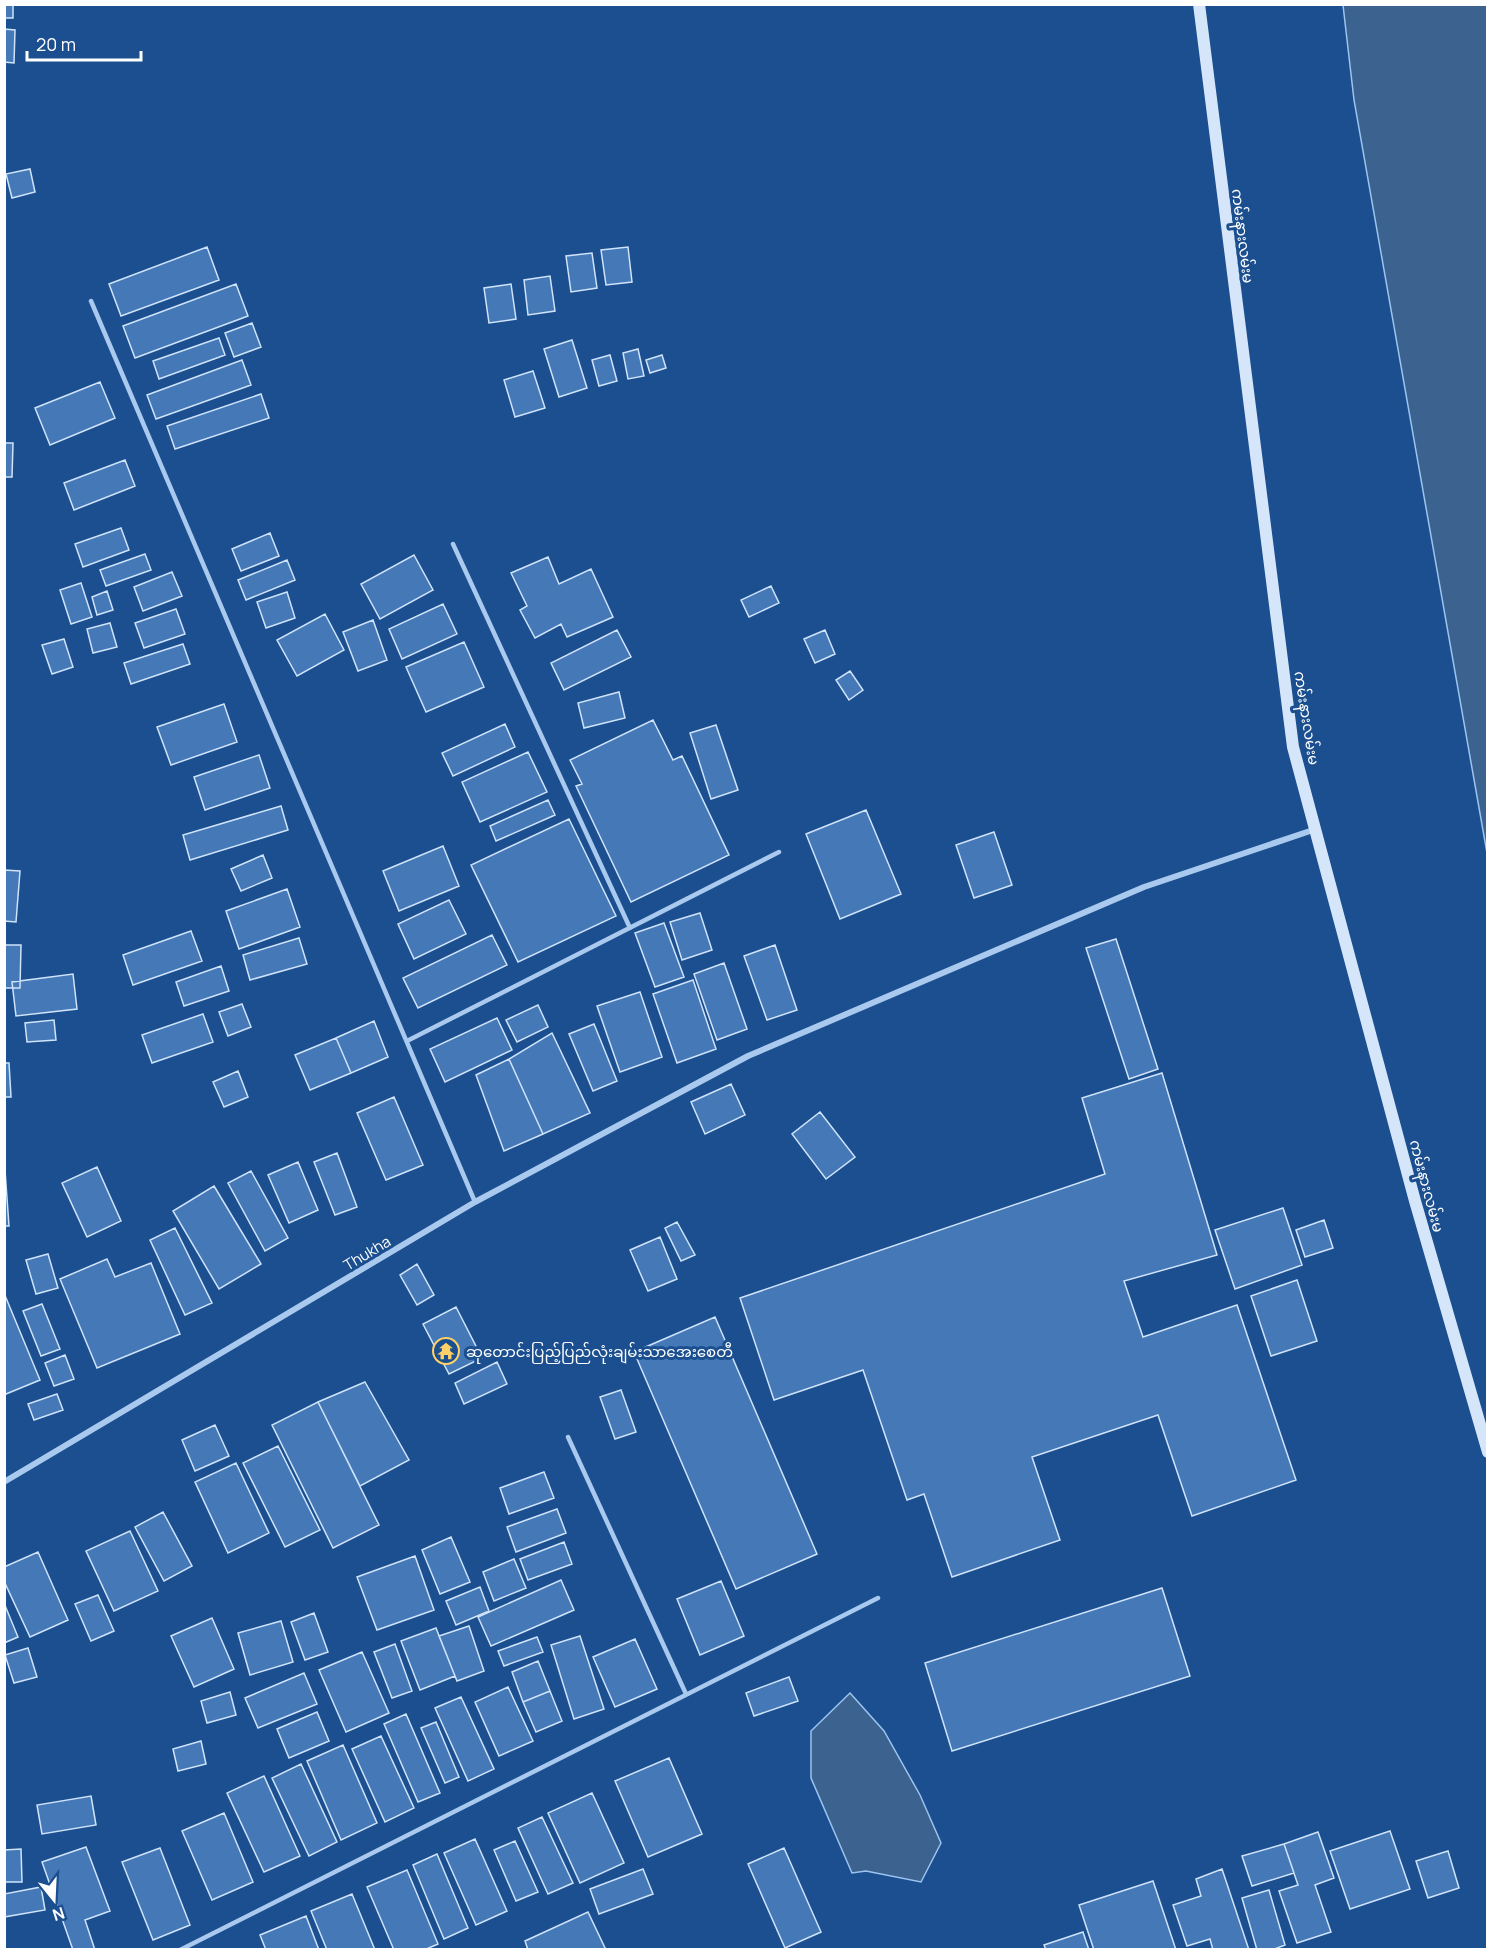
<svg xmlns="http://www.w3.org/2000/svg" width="1492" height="1954" font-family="Manrope,'Noto Sans Myanmar',sans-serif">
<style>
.water{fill:#3c6290;stroke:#9cc4f0;stroke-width:1.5}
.building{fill:#4478b7;stroke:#cfe3fa;stroke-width:1.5}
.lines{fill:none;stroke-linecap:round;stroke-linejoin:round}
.lane{stroke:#a9c9ee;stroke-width:4.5}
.street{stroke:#a9c9ee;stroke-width:6}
.secondary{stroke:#d6e6fa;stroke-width:12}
.labels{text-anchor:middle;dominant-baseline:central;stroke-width:6;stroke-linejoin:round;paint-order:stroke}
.street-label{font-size:15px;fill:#fff;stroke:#1b4f8f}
.poi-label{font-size:15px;fill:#fff;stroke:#1b4f8f;text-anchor:start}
</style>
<rect width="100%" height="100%" fill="#1b4f8f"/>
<path class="water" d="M1343,5H1487V853L1354,100Z
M850,1693L884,1731L920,1795L941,1843L921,1882L866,1871L852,1873L811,1778V1731Z"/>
<path class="building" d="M4,4H13V18H4Z
M4,29L15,30L14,63L4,62Z
M30,169L35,192L12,198L6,174Z
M207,247L219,280L121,316L109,284Z
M628,247L632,282L606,285L601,250Z
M592,253L597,288L571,292L566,256Z
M550,276L555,311L528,315L524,280Z
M236,284L248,316L135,358L123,326Z
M511,284L516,319L489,323L484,288Z
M252,323L261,347L234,357L225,333Z
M219,338L225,355L159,379L153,361Z
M572,340L587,388L559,397L544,349Z
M638,349L644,376L628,379L623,353Z
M610,355L617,381L599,386L592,360Z
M662,355L666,368L650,373L646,360Z
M242,360L251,385L156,419L147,395Z
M533,371L545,408L515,417L504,380Z
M100,382L115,418L50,445L35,408Z
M261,394L269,418L175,449L167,426Z
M4,443H13L12,477H4Z
M125,460L135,486L74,510L64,483Z
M121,528L129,550L83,567L75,544Z
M270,533L279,556L241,571L232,549Z
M145,554L151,570L106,586L100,570Z
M414,555L433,590L380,619L361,584Z
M548,557L559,584L591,569L613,617L567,637L561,624L535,638L520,610L527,606L511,573Z
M287,560L295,580L246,600L238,580Z
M172,572L182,596L143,611L134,587Z
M81,583L92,617L71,624L60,590Z
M771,586L779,603L749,617L741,600Z
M107,591L113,610L97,615L92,597Z
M287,592L295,618L266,628L257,602Z
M443,604L457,634L402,659L389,629Z
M176,609L185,634L144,648L135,623Z
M325,614L344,650L297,676L277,640Z
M373,620L387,660L358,671L343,632Z
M110,623L117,647L93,653L87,629Z
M617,630L631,657L564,690L551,663Z
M825,630L835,654L815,663L804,639Z
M64,639L73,667L52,674L42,645Z
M464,642L484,687L426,712L406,667Z
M183,644L190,664L131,684L124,663Z
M850,671L863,690L849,700L836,680Z
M619,692L625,718L584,728L578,703Z
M224,704L237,742L171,765L157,727Z
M653,720L673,760L682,756L729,855L631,902L576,786L582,784L570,760Z
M505,724L515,747L453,776L442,753Z
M716,725L738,790L711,799L690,733Z
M528,752L547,792L480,822L462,782Z
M259,755L270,788L205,810L194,777Z
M548,800L555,815L496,841L490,826Z
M281,806L288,830L190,860L183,835Z
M866,810L901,894L840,919L806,834Z
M569,819L616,916L518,962L471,865Z
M994,832L1012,885L974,898L956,845Z
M443,846L459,886L399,911L383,871Z
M263,855L272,878L241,891L231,869Z
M4,870L20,871L16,922L4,921Z
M287,889L300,927L239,949L226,911Z
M449,900L466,934L414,959L398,924Z
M700,913L712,950L682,960L670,922Z
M664,923L684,977L655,987L635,933Z
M191,931L202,961L133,985L123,955Z
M492,935L507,965L418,1008L403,978Z
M299,938L307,964L250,980L243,955Z
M1116,939L1158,1069L1129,1079L1086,948Z
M4,945H21L20,988H4Z
M775,945L797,1010L767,1020L744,956Z
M724,963L747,1029L717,1040L694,974Z
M221,966L229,991L184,1006L176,982Z
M73,974L77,1009L16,1016L12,982Z
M693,980L716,1049L677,1063L653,994Z
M640,992L662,1057L620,1072L597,1006Z
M242,1004L251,1027L228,1036L219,1012Z
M538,1005L548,1027L517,1042L506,1020Z
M203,1014L213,1042L152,1063L142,1035Z
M497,1018L512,1050L445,1082L430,1049Z
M54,1020L56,1040L27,1042L25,1023Z
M374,1021L388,1057L351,1073L336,1038Z
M594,1024L617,1081L593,1091L569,1034Z
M552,1033L590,1113L543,1134L509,1059Z
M336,1038L351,1073L310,1090L295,1055Z
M509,1059L543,1134L504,1151L476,1075Z
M4,1063H9L11,1097H4Z
M238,1071L248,1097L224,1107L213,1082Z
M1162,1073L1217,1255L1124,1281L1143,1337L1237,1305L1296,1480L1192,1516L1158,1415L1032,1457L1060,1540L952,1577L924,1494L907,1500L863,1370L774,1400L740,1298L1105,1174L1082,1098Z
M731,1084L745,1115L705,1134L691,1102Z
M394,1097L423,1165L386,1180L357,1113Z
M820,1112L855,1157L826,1179L792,1134Z
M337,1153L357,1207L335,1215L314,1162Z
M4,1156L9,1226H4Z
M298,1162L318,1210L289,1223L268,1175Z
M97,1167L121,1221L87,1237L62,1183Z
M251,1171L288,1238L265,1251L228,1183Z
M214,1186L261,1264L219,1289L173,1211Z
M1283,1208L1302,1265L1235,1289L1215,1230Z
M1324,1220L1333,1248L1305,1257L1296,1230Z
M677,1222L695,1255L681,1261L665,1228Z
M175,1228L212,1303L185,1315L150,1240Z
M660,1237L677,1279L648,1291L630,1250Z
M48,1254L58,1288L36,1294L26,1260Z
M107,1259L115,1277L151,1263L180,1334L97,1368L60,1279Z
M417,1264L434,1295L417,1305L400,1275Z
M1297,1280L1317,1341L1271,1356L1251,1296Z
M4,1293L40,1380L6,1394L4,1391Z
M42,1304L60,1349L41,1356L23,1311Z
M456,1307L482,1358L449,1374L423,1324Z
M715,1317L817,1554L736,1589L634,1352Z
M65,1355L74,1379L54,1386L45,1363Z
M497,1362L507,1384L464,1404L455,1383Z
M365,1382L409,1460L360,1486L318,1402Z
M621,1390L636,1432L615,1439L600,1397Z
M57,1394L63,1410L34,1420L28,1404Z
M318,1402L379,1525L333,1548L272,1425Z
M215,1425L229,1456L195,1471L182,1440Z
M278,1446L320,1530L285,1547L243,1463Z
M236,1463L269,1533L228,1553L195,1482Z
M544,1472L554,1498L509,1514L500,1488Z
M557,1509L566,1533L516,1552L507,1527Z
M163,1512L192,1566L164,1581L135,1527Z
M130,1531L158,1591L114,1611L86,1551Z
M451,1537L470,1582L440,1594L422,1550Z
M564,1542L572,1564L528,1580L520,1559Z
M38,1552L68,1620L30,1637L4,1581V1567Z
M415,1556L434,1610L377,1630L357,1577Z
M514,1559L526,1588L494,1601L483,1572Z
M561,1580L574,1610L491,1646L478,1617Z
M721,1581L744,1636L700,1655L677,1599Z
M480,1587L489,1611L456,1625L446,1601Z
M1162,1588L1190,1676L952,1751L925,1663Z
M98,1595L114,1631L91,1641L75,1604Z
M4,1603L18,1637L4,1643Z
M314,1613L328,1652L305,1660L291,1622Z
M212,1618L234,1669L194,1687L171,1636Z
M281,1621L293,1662L250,1675L238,1633Z
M469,1626L484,1671L457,1681L439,1636Z
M436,1628L455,1676L420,1690L401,1641Z
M580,1636L604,1709L574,1719L551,1645Z
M537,1637L543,1652L504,1666L498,1651Z
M635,1639L657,1689L615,1707L593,1657Z
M395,1644L412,1691L392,1698L374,1652Z
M28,1648L37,1677L14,1683L5,1655Z
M362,1652L389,1713L346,1732L319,1670Z
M538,1661L550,1691L523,1702L512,1672Z
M304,1673L317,1704L258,1728L245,1698Z
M789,1677L798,1701L754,1716L746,1693Z
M508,1687L533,1741L499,1756L475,1702Z
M550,1691L562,1721L536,1732L523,1702Z
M230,1692L236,1715L207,1723L201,1701Z
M461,1697L494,1769L468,1781L435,1708Z
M317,1712L329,1741L289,1758L277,1729Z
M406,1714L440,1793L418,1802L384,1724Z
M436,1722L459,1777L445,1783L421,1728Z
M381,1736L414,1808L385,1822L352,1749Z
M201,1741L206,1764L178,1771L173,1749Z
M343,1745L377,1823L341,1840L307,1761Z
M669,1758L702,1834L648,1857L615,1781Z
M301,1764L337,1842L309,1856L272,1778Z
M264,1776L300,1856L264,1872L227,1793Z
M592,1793L624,1863L580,1883L548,1813Z
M91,1796L96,1825L42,1834L37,1805Z
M224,1813L253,1882L212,1900L182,1831Z
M542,1817L573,1883L548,1894L518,1828Z
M1390,1831L1410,1889L1350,1909L1330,1851Z
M1318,1832L1334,1878L1315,1885L1331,1932L1297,1943L1279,1891L1298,1885L1284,1844Z
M475,1839L507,1911L476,1925L444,1853Z
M515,1841L538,1892L516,1901L494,1850Z
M1284,1844L1294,1873L1252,1886L1242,1856Z
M86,1847L110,1911L85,1920L95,1950H73L42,1862Z
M160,1848L190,1925L153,1940L122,1862Z
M784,1848L821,1932L785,1948L748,1864Z
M21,1849L22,1882H4V1850Z
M1448,1851L1459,1888L1428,1898L1416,1861Z
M437,1854L468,1928L444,1939L413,1865Z
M643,1869L653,1894L599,1914L590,1889Z
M1222,1869L1249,1950H1213L1210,1939L1187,1946L1173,1905L1201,1896L1196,1879Z
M407,1870L438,1944L424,1950H394L367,1887Z
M1153,1881L1176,1950H1094L1079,1905Z
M41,1887L45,1910L4,1917V1894Z
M1269,1890L1285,1945L1272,1950H1257L1242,1898Z
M352,1894L375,1950H327L311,1911Z
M588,1912L606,1950H528L525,1941Z
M306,1916L319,1950H266L260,1935Z
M1083,1932L1089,1950H1046L1044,1945Z"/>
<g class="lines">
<path class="lane" d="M91,301L475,1202
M453,544L630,928
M407,1041L779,852
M568,1437L686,1694
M180,1950L878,1598"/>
<path class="street" d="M4,1482L475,1202L748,1056L1144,887L1316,829"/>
<path class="secondary" d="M1199,4L1293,747L1415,1201L1488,1452"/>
</g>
<defs>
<symbol id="temple-ring" viewBox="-11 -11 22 22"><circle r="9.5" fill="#1b4f8f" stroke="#ffd166" stroke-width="1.5"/><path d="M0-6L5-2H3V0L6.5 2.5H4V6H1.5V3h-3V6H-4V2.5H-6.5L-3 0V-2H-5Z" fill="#ffd166"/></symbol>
</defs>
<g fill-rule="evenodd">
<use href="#temple-ring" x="431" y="1336" width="30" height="30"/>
</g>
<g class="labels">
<g class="street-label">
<text transform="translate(1243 236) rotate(83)">ကမ်းနားလမ်းမ</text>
<text transform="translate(1307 718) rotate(81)">ကမ်းနားလမ်းမ</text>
<text transform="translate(1427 1186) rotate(75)">ကမ်းနားလမ်းမ</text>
<text transform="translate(367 1253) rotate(-31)">Thukha</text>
</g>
<g class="poi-label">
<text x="466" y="1351">ဆုတောင်းပြည့်ပြည်လုံးချမ်းသာအေးစေတီ</text>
</g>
</g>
<rect width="1492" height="1954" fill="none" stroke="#ffffff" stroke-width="12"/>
<g transform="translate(54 1900) rotate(162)" stroke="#1b4f8f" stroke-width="4.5" paint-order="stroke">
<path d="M0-4.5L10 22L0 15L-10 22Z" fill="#ffffff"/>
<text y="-9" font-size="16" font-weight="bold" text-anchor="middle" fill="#ffffff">N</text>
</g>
<path d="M27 51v9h114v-9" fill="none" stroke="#ffffff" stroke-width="3"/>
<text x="36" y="51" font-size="18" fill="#ffffff" stroke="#1b4f8f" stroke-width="4.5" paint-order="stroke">20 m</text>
</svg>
